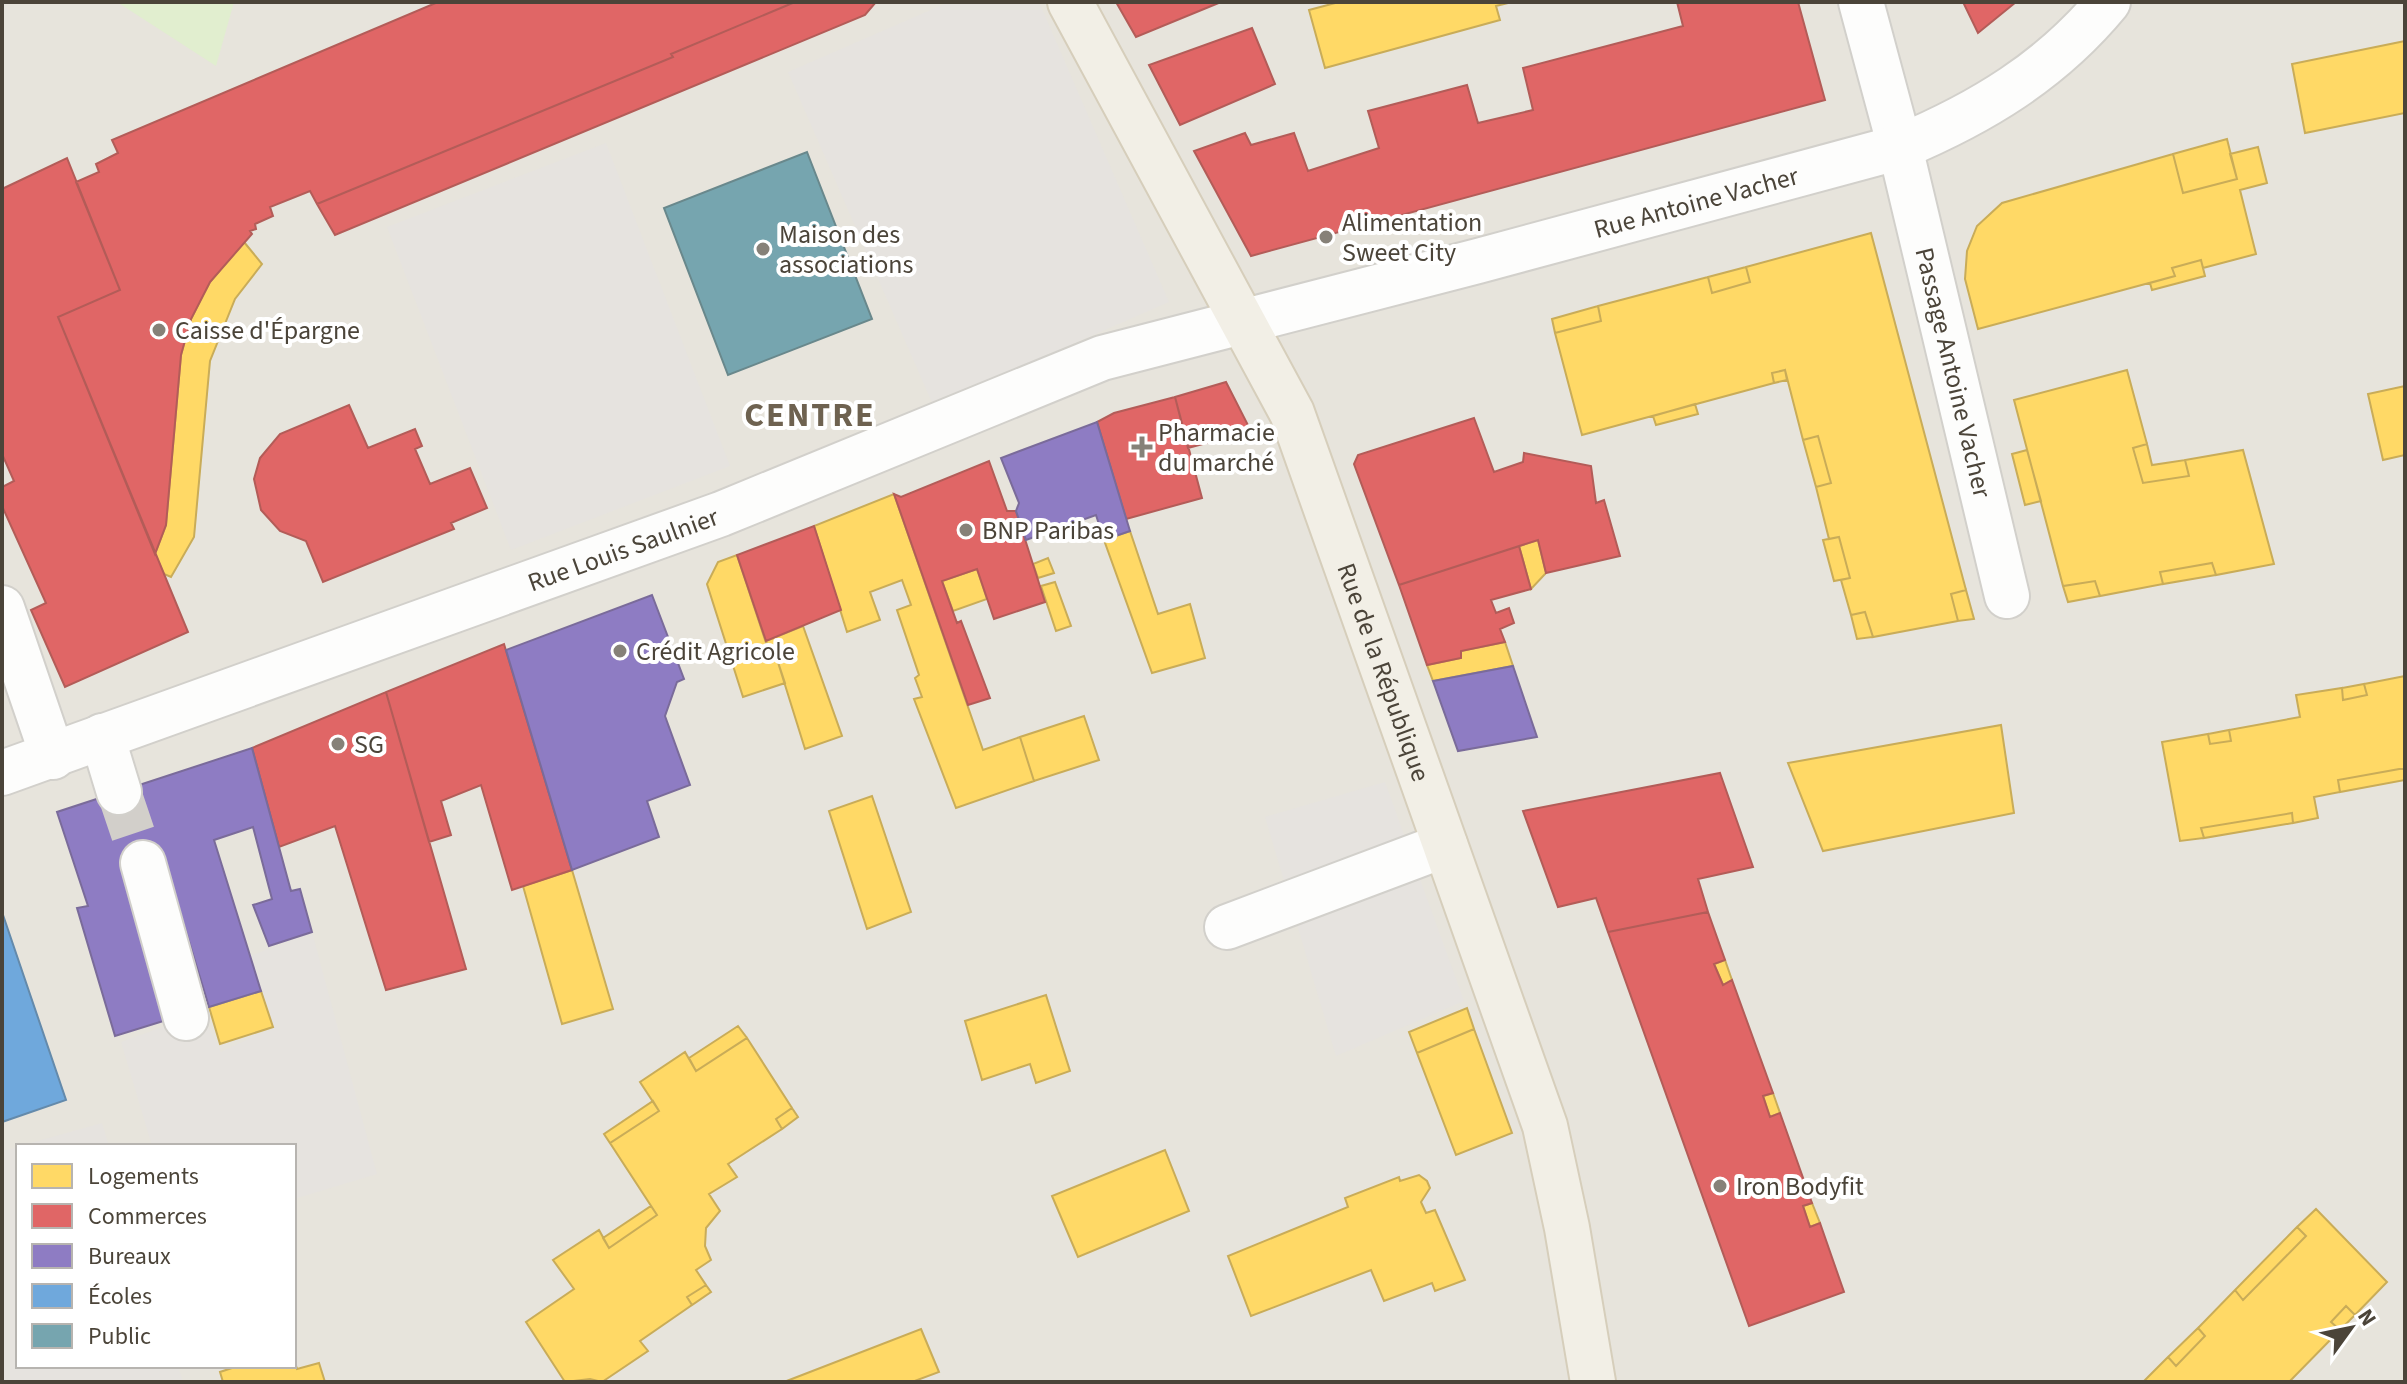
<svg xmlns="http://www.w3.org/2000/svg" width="2407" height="1384" font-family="'Source Sans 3',sans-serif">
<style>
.residential{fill:#e7e4dc;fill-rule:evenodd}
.green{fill:#e1eecf}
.parking{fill:#e6e3df}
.homes{fill:#ffd966;stroke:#c9ac58;stroke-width:2}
.shops{fill:#e06666;stroke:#b35c58;stroke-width:2}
.offices{fill:#8e7cc3;stroke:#7a6b9a;stroke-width:2}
.schools{fill:#6fa8dc;stroke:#648aab;stroke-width:2}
.public{fill:#76a5af;stroke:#69888c;stroke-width:2}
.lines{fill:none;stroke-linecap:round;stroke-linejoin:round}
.minor-tunnel{stroke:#d2cfca;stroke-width:44;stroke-dasharray:44 22;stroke-linecap:butt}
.minor-casing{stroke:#d2d0cb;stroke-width:48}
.major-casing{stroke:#d6cebb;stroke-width:48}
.minor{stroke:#fdfdfc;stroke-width:44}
.major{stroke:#f2efe6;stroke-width:44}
.poi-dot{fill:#868178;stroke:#fff;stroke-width:3}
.labels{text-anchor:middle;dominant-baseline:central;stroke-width:8;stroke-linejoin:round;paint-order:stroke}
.street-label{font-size:26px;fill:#4b4439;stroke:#fff}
.poi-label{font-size:26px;fill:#4b4439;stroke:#fff;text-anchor:start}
.district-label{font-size:34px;font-weight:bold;letter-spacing:2px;fill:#6e6250;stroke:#fff}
</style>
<rect width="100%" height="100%" fill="#f4f2ee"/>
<path class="residential" d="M2,2H2405V1382H2ZM18,1146H294V1366H18Z"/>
<path class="green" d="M117,2H234L216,66Z"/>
<path class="parking" d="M949,2H1039L1169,302L933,405L788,72Z
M606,143L730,466L511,550L387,227Z
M1385,782L1464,1001L1336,1056L1265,817Z
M312,932L377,1174L294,1199V1146H152L121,1042L201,1013L221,1052L272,1028L250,956Z
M102,1123L109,1146H20Z
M18,1147V1366H178L183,1382H2V1151Z"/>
<path class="homes" d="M1339,2H1512L1496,6L1500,20L1325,68L1309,10Z
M2405,41V113L2305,133L2292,64Z
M2227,139L2237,179L2183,193L2173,154Z
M2258,147L2267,183L2240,190L2256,254L2203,268L2201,260L2172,268L2175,276L1978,329L1965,279L1967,251L1977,226L2002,203L2173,154L2183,193L2237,179L2230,154Z
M1871,233L1966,590L1951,594L1958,621L1873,637L1865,612L1851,615L1841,580L1850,578L1839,537L1829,539L1816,487L1831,483L1818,436L1803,440L1785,370L1772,373L1774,383L1582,435L1555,333L1601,321L1598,306L1708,277L1712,293L1750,282L1746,267Z
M244,242L262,264L235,299L210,361L194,537L171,577L164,574L155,554L166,525L181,355L191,319L210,282Z
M2201,260L2205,276L2152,290L2150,283L2175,276L2172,268Z
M1746,267L1750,282L1712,293L1708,277Z
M1598,306L1601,321L1555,333L1552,319Z
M1785,370L1787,380L1774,383L1772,373Z
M2127,370L2147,444L2133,448L2143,483L2189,476L2185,460L2243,450L2274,564L2216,575L2212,563L2160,572L2163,584L2100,596L2095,581L2063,586L2014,400Z
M2405,386V455L2383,460L2368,394Z
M1695,404L1698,414L1656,425L1653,416Z
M1818,436L1831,483L1816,487L1803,440Z
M2147,444L2152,465L2185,460L2189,476L2143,483L2133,448Z
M2027,450L2041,501L2025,505L2012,454Z
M894,494L983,750L1020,737L1034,781L956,808L914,699L922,697L915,678L919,675L897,610L911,605L902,580L870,592L880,620L847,632L814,526Z
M1130,531L1158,614L1190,604L1205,658L1152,673L1104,540Z
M1839,537L1850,578L1834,581L1823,540Z
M1538,540L1546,573L1531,589L1519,546Z
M737,555L771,658L776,656L785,683L743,697L707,584L718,562Z
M1048,558L1054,573L1038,578L1033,564Z
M2212,563L2216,575L2163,584L2160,572Z
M977,569L987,599L953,611L942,581Z
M2095,581L2100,596L2068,602L2063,586Z
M1055,582L1071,626L1056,631L1041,586Z
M1966,590L1974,619L1958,621L1951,594Z
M1865,612L1873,637L1857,639L1851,615Z
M803,626L842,736L805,749L776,656L771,658L766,641Z
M1505,642L1513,666L1433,681L1427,665L1461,658V651Z
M2405,676V768L2338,780L2340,792L2314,797L2318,818L2293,823L2292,813L2201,828L2204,838L2180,841L2162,742L2208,734L2210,744L2231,741L2229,730L2300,717L2296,695L2342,688L2343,700L2367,695L2364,684Z
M2364,684L2367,695L2343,700L2342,688Z
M1084,716L1099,760L1034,781L1020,737Z
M2001,725L2014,813L1823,851L1788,763Z
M2229,730L2231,741L2210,744L2208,734Z
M2405,768V780L2340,792L2338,780Z
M872,796L911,912L867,929L829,811Z
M2292,813L2293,823L2204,838L2201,828Z
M572,870L613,1009L562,1024L523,886Z
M1725,960L1732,980L1723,985L1714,964Z
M261,991L273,1027L220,1044L209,1007Z
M1046,995L1070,1071L1036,1083L1030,1064L982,1080L965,1021Z
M1467,1008L1474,1029L1417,1053L1409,1032Z
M738,1026L747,1038L696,1071L689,1058Z
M1474,1029L1512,1133L1456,1155L1417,1053Z
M747,1038L792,1108L776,1119L782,1129L728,1164L737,1177L709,1194L720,1211L706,1228L705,1246L711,1260L696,1270L706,1285L687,1297L692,1305L640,1341L648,1351L602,1382L590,1379L565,1382L526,1322L574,1289L553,1260L599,1230L609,1248L657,1215L610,1143L659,1111L640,1082L685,1052L696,1071Z
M1773,1093L1780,1113L1770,1117L1763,1096Z
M653,1101L659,1111L610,1143L604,1134Z
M792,1108L798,1117L782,1129L776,1119Z
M1165,1150L1189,1211L1078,1257L1052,1196Z
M1419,1175L1427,1181L1430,1188L1421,1202L1426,1213L1435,1210L1465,1280L1435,1291L1432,1283L1384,1301L1371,1270L1251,1316L1228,1256L1348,1207L1345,1198L1399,1177L1400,1181Z
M1812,1203L1820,1223L1810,1227L1803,1206Z
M651,1206L657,1215L609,1248L603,1238Z
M2316,1209L2387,1282L2355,1315L2346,1306L2331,1322L2340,1330L2289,1382H2143L2168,1357L2176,1366L2205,1336L2198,1328L2235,1290L2243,1300L2306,1236L2297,1227Z
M2297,1227L2306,1236L2243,1300L2235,1290Z
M706,1285L711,1292L692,1305L687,1297Z
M2346,1306L2355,1315L2340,1330L2331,1322Z
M2198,1328L2205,1336L2176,1366L2168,1357Z
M921,1329L939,1372L912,1382H784Z
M294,1359L297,1369L319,1363L325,1382H223L220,1372L238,1366H294Z"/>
<path class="shops" d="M438,2H795L671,54L673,57L317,204L310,191L270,207L273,216L255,224L256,229L250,231L252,234L210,282L191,319L181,355L166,525L155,554L58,317L120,290L76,182L99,172L96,164L118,153L112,140Z
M795,2H876L865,15L335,235L317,204L673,57L671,54Z
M1116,2H1221L1136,37Z
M1677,2H1798L1825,100L1251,256L1194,151L1245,133L1251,145L1294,133L1308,171L1379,148L1368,111L1467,85L1478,123L1533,110L1523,68L1683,26Z
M1963,2H2016L1978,33Z
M1252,28L1275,84L1180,125L1149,65Z
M67,158L120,290L58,317L188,632L65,687L31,610L46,603L2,506V487L14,481L2,454V189Z
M1226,382L1251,431L1188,448L1175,397Z
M1175,397L1202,498L1126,519L1097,422L1114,413Z
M349,405L368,448L415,429L422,446L415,449L430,484L470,468L487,508L451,523L454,529L323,582L306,541L280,531L261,510L254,479L260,458L280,434Z
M1474,418L1494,472L1523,462L1524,453L1591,466L1596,503L1604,500L1620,556L1546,573L1538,540L1399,585L1354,464L1358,455Z
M989,461L1007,511H1016L1045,602L994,619L977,569L942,581L957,623L961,621L990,698L968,705L894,494L901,497Z
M814,526L841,610L766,641L737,555Z
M1519,546L1531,589L1491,600L1496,613L1509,608L1514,623L1500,629L1505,642L1461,651V658L1427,665L1399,585Z
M504,644L572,870L512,890L481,785L441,801L451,835L429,842L386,692Z
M386,692L466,969L386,990L335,826L279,847L252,748Z
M1720,773L1753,867L1698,879L1708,912L1608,932L1596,898L1558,907L1523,811Z
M1708,912L1725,960L1714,964L1723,985L1732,980L1773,1093L1763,1096L1770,1117L1780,1113L1812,1203L1803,1206L1810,1227L1820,1223L1844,1292L1749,1326L1608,932Z"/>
<path class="offices" d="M1097,422L1130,531L1104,540L1096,515L1026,540L1016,511L1019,503L1001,458Z
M652,595L684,679L677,682L665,716L690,785L647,801L659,837L572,870L506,650Z
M1513,666L1537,737L1458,751L1433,681Z
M252,748L291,891L300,889L312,932L269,946L253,905L272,899L253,827L214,840L261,991L209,1007L163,856L173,1018L115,1036L77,908L88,906L57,812Z"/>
<path class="schools" d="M2,912L66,1100L2,1122Z"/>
<path class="public" d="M807,152L872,319L728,375L664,208Z"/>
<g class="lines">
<path class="minor-tunnel" d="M119,792L143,863"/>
<defs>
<g id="minor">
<path id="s1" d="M1861,2L1900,147L2007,596"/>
<path d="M2,608L53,757"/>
<path d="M102,736L119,792"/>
<path id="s2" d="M2,773L721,514L1102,358L1478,261L1900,147C1981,113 2051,71 2108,2"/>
<path d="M143,863L186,1018"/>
<path d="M1227,927L1445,845"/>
</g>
<g id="major">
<path id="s3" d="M1070,2L1292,413L1545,1126L1567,1228L1593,1382"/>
</g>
</defs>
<use href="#minor" class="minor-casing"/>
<use href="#major" class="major-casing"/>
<use href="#minor" class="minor"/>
<use href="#major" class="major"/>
</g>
<g class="poi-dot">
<circle cx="1326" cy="237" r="8"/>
<circle cx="763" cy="249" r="8"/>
<circle cx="159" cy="330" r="8"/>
<path d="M1138 435h8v8h8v8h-8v8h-8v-8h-8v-8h8z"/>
<circle cx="966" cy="530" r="8"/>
<circle cx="620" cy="651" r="8"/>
<circle cx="338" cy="744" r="8"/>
<circle cx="1720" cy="1186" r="8"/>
</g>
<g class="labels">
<g class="street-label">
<text stroke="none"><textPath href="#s2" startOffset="1790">Rue Antoine Vacher</textPath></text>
<text stroke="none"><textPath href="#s1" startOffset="382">Passage Antoine Vacher</textPath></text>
<text stroke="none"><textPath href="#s2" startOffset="660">Rue Louis Saulnier</textPath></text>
<text stroke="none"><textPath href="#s3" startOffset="742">Rue de la République</textPath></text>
</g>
<g class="poi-label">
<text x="1342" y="222">Alimentation<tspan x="1342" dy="30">Sweet City</tspan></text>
<text x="779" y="234">Maison des<tspan x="779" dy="30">associations</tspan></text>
<text x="175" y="330">Caisse d'Épargne</text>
<text x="1158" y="432">Pharmacie<tspan x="1158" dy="30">du marché</tspan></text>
<text x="982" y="530">BNP Paribas</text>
<text x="636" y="651">Crédit Agricole</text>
<text x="354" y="744">SG</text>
<text x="1736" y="1186">Iron Bodyfit</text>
</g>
<g class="district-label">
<text x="810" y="415">CENTRE</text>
</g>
</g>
<rect width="2407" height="1384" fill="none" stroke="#4b4439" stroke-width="8"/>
<rect x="16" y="1144" width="280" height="224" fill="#ffffff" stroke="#b7b4b0" stroke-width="2"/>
<rect x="32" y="1164" width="40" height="24" fill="#ffd966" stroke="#b7b4b0" stroke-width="2"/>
<text x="88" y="1184" font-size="24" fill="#4b4439">Logements</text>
<rect x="32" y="1204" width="40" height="24" fill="#e06666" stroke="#b7b4b0" stroke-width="2"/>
<text x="88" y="1224" font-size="24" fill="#4b4439">Commerces</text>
<rect x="32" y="1244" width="40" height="24" fill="#8e7cc3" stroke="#b7b4b0" stroke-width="2"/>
<text x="88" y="1264" font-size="24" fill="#4b4439">Bureaux</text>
<rect x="32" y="1284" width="40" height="24" fill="#6fa8dc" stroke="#b7b4b0" stroke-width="2"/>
<text x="88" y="1304" font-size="24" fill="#4b4439">Écoles</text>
<rect x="32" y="1324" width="40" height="24" fill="#76a5af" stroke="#b7b4b0" stroke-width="2"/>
<text x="88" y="1344" font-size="24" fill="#4b4439">Public</text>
<g transform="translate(2351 1328) rotate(57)" stroke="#ffffff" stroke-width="6" paint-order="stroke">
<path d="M0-6L14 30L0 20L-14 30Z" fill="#4b4439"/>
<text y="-12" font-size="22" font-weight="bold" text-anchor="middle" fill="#4b4439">N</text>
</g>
</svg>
